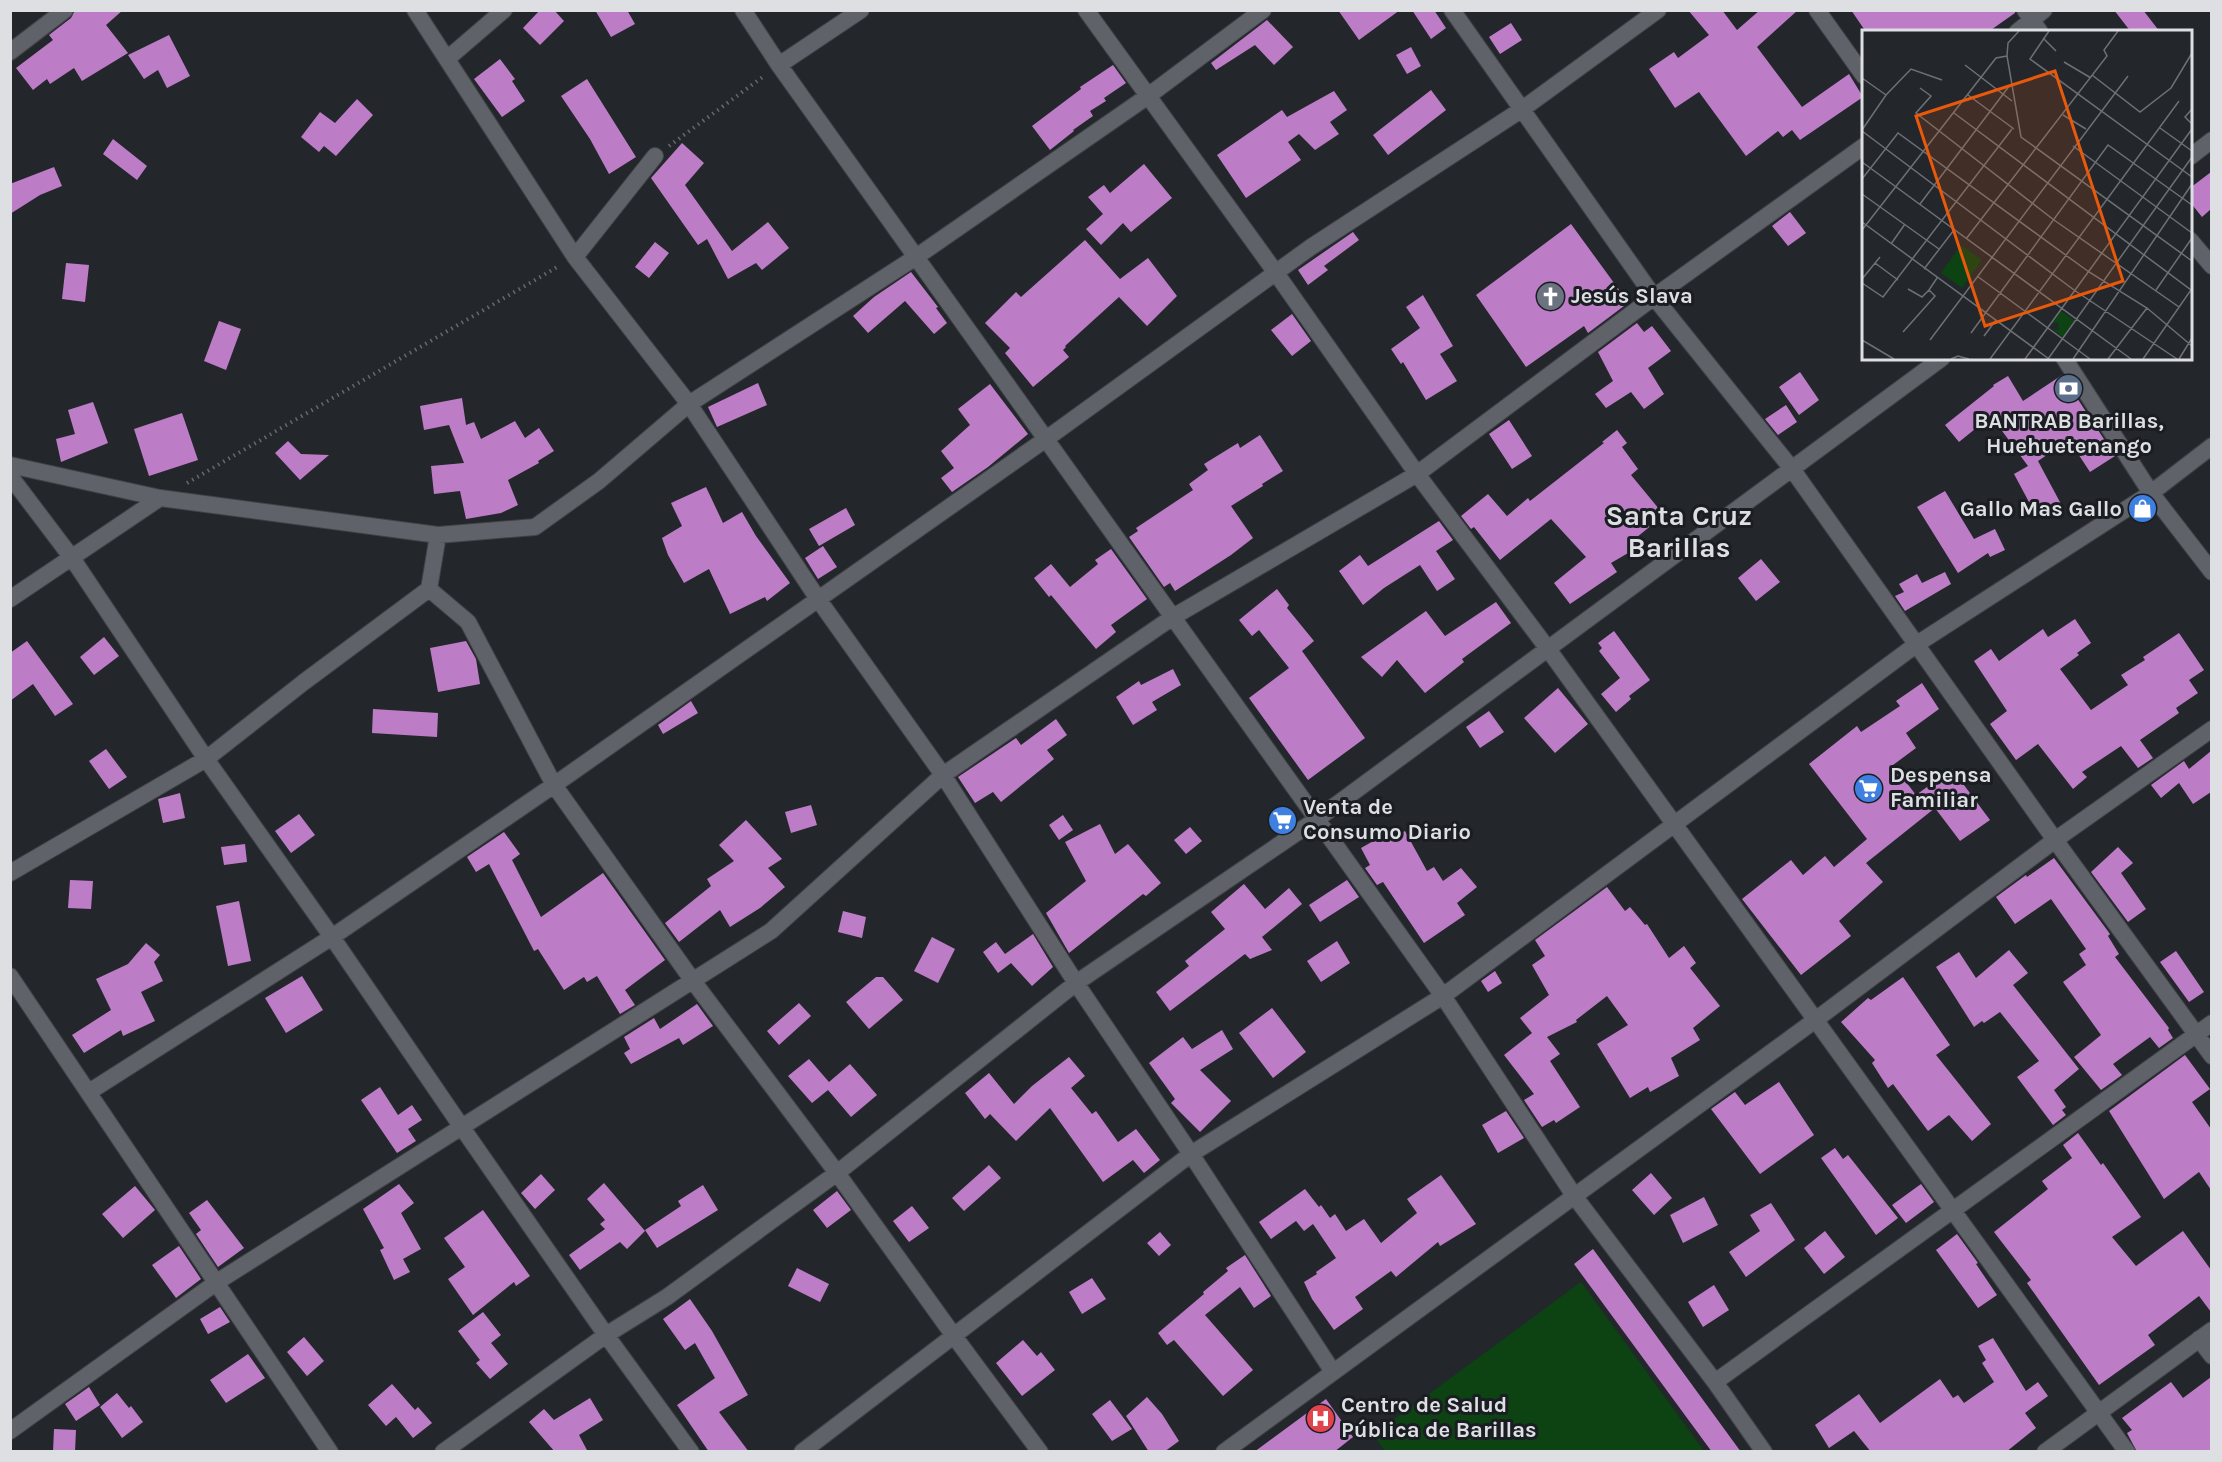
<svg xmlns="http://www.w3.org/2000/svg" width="2222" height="1462" font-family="Karla,sans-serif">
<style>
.green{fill:#0d4212}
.building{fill:#bd7dc6}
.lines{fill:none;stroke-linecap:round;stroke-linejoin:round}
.minor-casing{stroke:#3f4246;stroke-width:18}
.tertiary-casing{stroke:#3f4246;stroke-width:18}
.path{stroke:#66696e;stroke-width:4;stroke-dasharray:1.5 4.5;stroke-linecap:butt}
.minor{stroke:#5f6369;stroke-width:16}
.tertiary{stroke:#5f6369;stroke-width:16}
.labels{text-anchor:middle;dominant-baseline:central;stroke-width:6;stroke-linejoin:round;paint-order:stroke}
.poi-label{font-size:22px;font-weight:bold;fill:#dddfe3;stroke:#1a1d22;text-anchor:start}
.district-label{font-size:28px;font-weight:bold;fill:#dddfe3;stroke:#1a1d22}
.inset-road{fill:none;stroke:#6d7175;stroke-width:1.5}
.view{fill:#e8590c;fill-opacity:0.15;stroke:#e8590c;stroke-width:3}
.inset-edge{fill:none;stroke:#dddfe3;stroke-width:3}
</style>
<rect width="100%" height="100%" fill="#23272c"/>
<path class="green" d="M1581,1282L1704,1451H1385L1373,1435Z"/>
<path class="building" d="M75,10H123L106,25L128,53L82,81L74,68L50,84L47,79L33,90L16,68L53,40L49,35L71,18Z
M540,10H554L564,21L540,45L523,28Z
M595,10H627L635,24L611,37Z
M1338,10H1400L1359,40Z
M1412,10H1434L1446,28L1431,39Z
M1688,10H1722L1737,30L1760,10H1798L1757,47L1802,107L1849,74L1863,97L1800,140L1792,130L1783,137L1778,131L1746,156L1699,92L1675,108L1649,69L1674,52L1678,58L1709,35Z
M1851,10H2015V13L1988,32H1866Z
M2114,10H2143L2160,32H2131Z
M1267,20L1293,47L1274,65L1255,45L1216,70L1211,63Z
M1511,23L1522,40L1500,54L1489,37Z
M169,35L190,76L167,88L158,70L144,79L128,55Z
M1411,47L1421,66L1407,74L1396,55Z
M500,59L515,79L512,81L525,101L502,117L474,79Z
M1113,65L1126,83L1104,98L1106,101L1090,111L1093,116L1073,130L1074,131L1050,150L1032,126L1081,89L1080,87Z
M587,79L636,157L609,174L590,139L561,96Z
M1431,90L1446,110L1388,155L1373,135Z
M1334,91L1347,110L1330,122L1339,134L1315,150L1299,134L1288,142L1301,160L1246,198L1217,155L1282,110L1287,117Z
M357,99L373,115L336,156L324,146L319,152L301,137L320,112L335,123Z
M113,139L147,166L137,180L103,154Z
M682,143L704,163L685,185L732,251L768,222L789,248L762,270L756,263L728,279L707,239L698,245L651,178Z
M1144,164L1172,198L1131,232L1123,223L1101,245L1086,229L1103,214L1088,197L1104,185L1110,193Z
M54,167L62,186L40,195L10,214V184Z
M2211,172V209L2202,217L2190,202V188Z
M1790,212L1806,233L1788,246L1772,226Z
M1571,224L1625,298L1620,301L1624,306L1588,333L1584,326L1526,367L1476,295Z
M1353,232L1359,240L1324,266L1328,270L1308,285L1298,270Z
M1085,240L1120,279L1148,258L1177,296L1147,326L1119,297L1065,346L1066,347L1063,350L1069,357L1033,387L1005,353L1010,348L985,323L1016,292L1021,297Z
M655,242L669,253L649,278L635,267Z
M66,263L89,265L85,302L62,299Z
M911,272L938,307L936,308L947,323L934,334L905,301L868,333L853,316L874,297Z
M1423,295L1453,346L1440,354L1457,381L1426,400L1403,362L1401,364L1391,349L1420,328L1406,307Z
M1292,314L1311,341L1292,356L1271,330Z
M219,321L241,329L226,370L204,361Z
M1637,323L1644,332L1652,326L1671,351L1648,368L1664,394L1644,409L1631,392L1606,408L1595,394L1613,381L1598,352Z
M1800,372L1819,400L1799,415L1779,387Z
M2062,375L2115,456L2090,472L2069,440L2038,461L2061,504L2037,517L2014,474L2028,466L1991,416L1959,442L1945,425L1994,386L1993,385L2008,376L2023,401Z
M758,383L767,405L717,427L708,407Z
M990,384L1028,434L988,467L952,492L941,478L954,468L941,451L970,425L958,409Z
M462,398L466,425L474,422L481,439L515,421L525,438L539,428L554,451L538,461L539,463L508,480L518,505L501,513L466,519L460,491L434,494L431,466L464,463L449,425L424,430L420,406Z
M93,402L108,443L61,462L56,439L75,434L68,410Z
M1786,405L1797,422L1778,435L1765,419Z
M182,413L198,460L149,476L134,429Z
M1509,420L1532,456L1512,469L1489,434Z
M1617,430L1627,443L1622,447L1638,469L1631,475L1664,515L1631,542L1635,549L1611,563L1617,572L1570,604L1554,583L1586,557L1551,519L1500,560L1474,527L1471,529L1461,516L1488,494L1507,516L1528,498L1530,501L1604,443L1602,442Z
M1260,435L1283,471L1262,484L1263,486L1231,506L1253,538L1231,555L1175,591L1170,583L1164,587L1129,537L1138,531L1136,528L1193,490L1189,484L1208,470L1204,464L1238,443L1240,448Z
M288,441L301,454L329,455L300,480L275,453Z
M706,487L723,523L742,512L756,536L790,583L767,601L765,597L730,614L709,569L684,583L668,555L662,538L682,526L671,503Z
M1945,491L1974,539L1995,529L2005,550L1990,557L1988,553L1958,573L1917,507Z
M846,508L855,525L819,546L809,529Z
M1439,521L1453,540L1436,551L1455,579L1437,591L1420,565L1384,588L1363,605L1339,571L1360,555L1368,566Z
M823,546L837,567L818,579L805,558Z
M1111,549L1147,599L1111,625L1116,632L1096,649L1051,595L1049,597L1034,578L1051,564L1070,587L1098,564L1095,560Z
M1761,559L1780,582L1756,601L1738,578Z
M1945,572L1951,584L1905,611L1895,596L1904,592L1899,584L1917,574L1922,583Z
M1277,589L1289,605L1287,608L1314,641L1302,651L1365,738L1308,780L1249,698L1289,668L1259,630L1252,636L1239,620Z
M1496,602L1511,623L1462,659L1464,662L1425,693L1397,660L1382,677L1361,657L1426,611L1445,636Z
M2075,619L2091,643L2077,653L2079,655L2060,669L2091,710L2128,685L2121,675L2145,660L2143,657L2179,633L2204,670L2189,680L2198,693L2176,708L2179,713L2140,740L2153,758L2138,768L2121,746L2082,772L2087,777L2073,789L2038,744L2016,760L1990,724L2007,711L1974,661L1991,649L1999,661L2043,629L2048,637Z
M1614,631L1650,680L1629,696L1631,699L1616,712L1601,694L1620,678L1599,651L1602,648L1598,643Z
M104,637L119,656L94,675L80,657Z
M27,641L73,704L55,716L33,684L10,701V653Z
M466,641L476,659L480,684L438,692L430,648Z
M1173,669L1181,685L1152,702L1157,710L1133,725L1116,697L1139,681L1141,685Z
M1922,683L1939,709L1906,733L1916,748L1893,765L1916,795L1952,769L1990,820L1960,841L1935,808L1866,863L1883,882L1839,921L1851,936L1801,975L1742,899L1791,860L1803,875L1825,856L1834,867L1867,839L1809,764L1857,726L1861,732L1900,706L1896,701Z
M1558,688L1588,724L1555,753L1524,718Z
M691,701L698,713L663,734L658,725Z
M373,709L438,713L437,737L372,733Z
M1489,711L1504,732L1480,748L1466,727Z
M1056,719L1067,735L1047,750L1054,759L1001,802L993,792L975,803L958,777L1016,738L1021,745Z
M106,749L127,777L109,789L89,761Z
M2211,751V792L2193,804L2179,783L2161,798L2151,785L2184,761L2189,769Z
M180,793L185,818L163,823L158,799Z
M811,805L817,825L791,833L785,812Z
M299,814L315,835L291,853L275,831Z
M1063,815L1073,830L1059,840L1049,825Z
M746,820L782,859L768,868L785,887L760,908L730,927L720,910L679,942L665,923L711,886L707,879L734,861L719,845Z
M1100,824L1115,854L1128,844L1161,883L1146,896L1143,894L1069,953L1046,913L1086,881L1065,842Z
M1190,827L1202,841L1186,854L1174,840Z
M1405,831L1427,871L1434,867L1443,881L1461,868L1477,887L1457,903L1465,915L1424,943L1383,882L1377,885L1365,868L1370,865L1361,848L1384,835L1387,841Z
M504,832L520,854L512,860L541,917L603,873L665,960L625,990L635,1005L620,1014L597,976L587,982L584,977L564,990L538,949L534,951L489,864L476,872L467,857Z
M245,844L247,862L224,865L221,847Z
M2118,847L2133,863L2121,873L2146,909L2128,922L2091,872Z
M2054,858L2110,934L2108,936L2119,954L2115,957L2169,1028L2168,1030L2173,1038L2159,1048L2150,1037L2113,1064L2122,1075L2101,1090L2074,1057L2101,1035L2063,982L2086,965L2079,954L2086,949L2051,899L2015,924L1996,897L2026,875L2027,877Z
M70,880L93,881L91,909L68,908Z
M1347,880L1359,897L1320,922L1309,905Z
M1244,884L1265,909L1289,888L1302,904L1262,937L1272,950L1250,959L1245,954L1170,1011L1156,992L1189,966L1185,961L1225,929L1211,912Z
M1607,887L1625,911L1630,907L1645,925L1647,924L1669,958L1684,946L1696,963L1690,968L1720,1006L1693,1028L1700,1040L1671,1058L1679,1076L1650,1092L1648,1087L1630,1098L1597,1044L1628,1025L1607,996L1576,1020L1577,1022L1547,1037L1560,1054L1550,1061L1580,1107L1556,1123L1554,1120L1542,1127L1524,1100L1534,1094L1504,1055L1532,1033L1520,1018L1549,995L1532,965L1545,956L1535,940Z
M239,901L251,961L228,966L216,906Z
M843,911L866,917L862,938L838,932Z
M1033,934L1053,967L1032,986L1011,963L998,973L983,952L996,942L1005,954Z
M932,937L955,949L938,983L914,971Z
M1337,941L1350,963L1321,982L1307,961Z
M146,943L160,955L154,962L163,981L141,992L155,1021L123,1036L121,1030L84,1053L72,1035L111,1010L96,979L128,964Z
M2009,950L2028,973L2013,985L2079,1069L2054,1090L2066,1107L2062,1110L2066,1115L2053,1125L2017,1077L2039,1061L2000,1012L1984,1023L1982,1021L1974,1027L1936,967L1959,952L1976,978Z
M2176,951L2204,992L2189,1002L2160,962Z
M1495,971L1502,983L1488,992L1481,981Z
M302,976L323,1010L286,1033L265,998Z
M876,977H883L903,1000L869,1029L846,1002Z
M1903,977L1950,1045L1936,1055L1991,1124L1972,1141L1949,1115L1928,1131L1893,1084L1888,1088L1872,1063L1875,1060L1841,1022L1868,998L1871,1000Z
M799,1003L811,1016L779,1045L767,1031Z
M697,1004L713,1026L683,1045L679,1038L631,1064L624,1053L630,1049L624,1037L654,1018L660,1029Z
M1272,1008L1306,1052L1273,1078L1239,1033Z
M1222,1030L1233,1049L1200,1070L1231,1101L1200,1132L1171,1103L1175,1099L1149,1063L1183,1037L1192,1049Z
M2185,1055L2210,1089L2192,1102L2211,1129V1190L2199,1172L2164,1199L2109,1111Z
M1069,1057L1085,1076L1071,1088L1092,1114L1096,1111L1118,1142L1136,1129L1160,1160L1144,1173L1133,1160L1103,1182L1050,1108L1016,1141L990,1114L985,1119L965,1093L989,1073L1014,1104L1032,1086Z
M809,1059L829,1082L850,1064L877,1095L851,1117L828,1090L812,1103L788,1076Z
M1779,1082L1814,1135L1760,1174L1711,1109L1735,1092L1745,1105Z
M380,1087L398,1115L412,1105L422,1120L408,1129L416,1141L397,1153L361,1100Z
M1506,1111L1524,1138L1498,1153L1482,1125Z
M2078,1133L2101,1165L2103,1163L2141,1217L2112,1237L2136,1266L2183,1231L2211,1270V1312L2199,1296L2148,1335L2155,1345L2099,1385L2027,1283L2031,1280L1994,1232L2048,1189L2042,1181L2072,1158L2063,1145Z
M1835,1148L1843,1159L1848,1155L1898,1218L1876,1235L1821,1158Z
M989,1165L1001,1178L964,1211L952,1198Z
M1651,1173L1672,1198L1654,1215L1632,1190Z
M541,1174L555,1190L535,1209L521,1193Z
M1441,1175L1476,1224L1440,1246L1438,1242L1396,1277L1391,1271L1355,1297L1363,1309L1334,1330L1312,1299L1304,1282L1317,1274L1316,1272L1336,1258L1313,1224L1304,1231L1296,1221L1271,1239L1259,1222L1305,1189L1319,1207L1321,1205L1330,1218L1335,1214L1346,1231L1364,1219L1381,1243L1417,1213L1407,1199Z
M604,1183L645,1231L627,1249L620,1242L580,1270L569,1255L605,1229L600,1224L605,1220L587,1199Z
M399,1184L414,1203L401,1213L421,1249L403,1259L410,1272L394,1280L380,1250L384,1248L363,1209Z
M1921,1184L1934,1202L1906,1223L1892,1205Z
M703,1185L718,1210L657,1248L645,1230L681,1206L678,1201Z
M135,1186L155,1210L123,1238L102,1214Z
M837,1191L851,1210L827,1228L813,1210Z
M1704,1197L1718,1225L1683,1243L1670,1215Z
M207,1200L244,1248L218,1267L196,1234L201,1230L189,1213Z
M1771,1203L1795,1240L1746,1277L1729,1252L1760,1231L1750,1215Z
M912,1206L929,1228L909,1242L893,1221Z
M483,1210L530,1276L516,1286L514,1282L473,1315L448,1279L465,1267L444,1238Z
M1825,1231L1845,1257L1824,1274L1804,1248Z
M1160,1232L1171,1245L1159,1256L1147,1243Z
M1957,1234L1978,1263L1976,1264L1997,1295L1978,1308L1936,1250Z
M179,1246L201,1279L176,1298L152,1265Z
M1593,1249L1741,1452H1712L1574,1264Z
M1245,1255L1271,1296L1254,1308L1240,1287L1205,1315L1253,1370L1223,1396L1174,1340L1167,1345L1158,1333L1204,1294L1203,1292L1228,1271L1226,1268Z
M797,1268L829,1284L820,1302L788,1286Z
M1092,1278L1106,1299L1082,1314L1069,1292Z
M1714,1285L1729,1310L1703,1327L1688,1302Z
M690,1299L712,1331L748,1395L719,1412L749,1452H709L677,1405L715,1378L695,1343L685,1350L663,1319Z
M220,1307L230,1322L208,1334L200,1319Z
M483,1312L501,1335L491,1343L508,1364L490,1379L476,1363L480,1360L458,1331Z
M304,1337L324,1361L307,1376L287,1352Z
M1993,1338L2026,1391L2038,1382L2048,1396L2025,1413L2036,1428L2006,1452H1871L1854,1431L1829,1448L1815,1425L1859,1394L1880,1423L1940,1379L1953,1398L1958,1395L1964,1403L1994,1382L1982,1363L1986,1360L1978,1346Z
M1023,1340L1037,1356L1041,1352L1055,1370L1022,1396L996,1363Z
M248,1354L265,1378L226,1403L210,1380Z
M2211,1377V1452H2137L2127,1433L2132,1430L2122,1418L2171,1382L2183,1398Z
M392,1384L415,1410L418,1407L432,1423L413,1438L396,1417L386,1426L368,1405Z
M89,1387L100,1405L76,1421L65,1404Z
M117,1393L129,1408L131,1406L143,1422L122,1438L100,1407Z
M1147,1397L1162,1414L1179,1441L1164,1452H1149L1126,1416Z
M590,1398L603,1420L579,1435L588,1452H555L529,1422L544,1409L554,1420Z
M1326,1399L1353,1437L1334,1452H1254Z
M1110,1400L1132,1429L1112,1441L1092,1414Z
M54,1429L76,1430L75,1452H53Z"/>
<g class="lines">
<defs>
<path id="minor" d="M415,10L575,257L689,404L818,599L943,775L1076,983L1191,1154L1333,1372
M743,10L779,65L1443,996L1575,1197L1715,1382L1764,1452
M1086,10L1276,273L1417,474L1548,649L2127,1452
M1452,10L1654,297L1792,469L2055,840L2212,1056
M1817,10L1864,76
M2025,10L2040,32
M2017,32L2044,10
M10,52L65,10
M447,59L504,10
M779,65L861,10
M2190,157L2212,140
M2190,240L2212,266
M575,257L655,156
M2064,358L2151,493L2212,572
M10,465L160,498L438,535L535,527L599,481L689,404L916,257L1148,96L1263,10
M10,476L72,558L206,759L332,937L461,1126L606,1335L691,1452
M429,589L468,622L554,785L693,981L837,1173L954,1336L1040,1452
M10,599L160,498
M10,873L206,759L304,682L429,589L438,535
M10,976L330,1452
M89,1092L332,937L554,785L1046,439L1311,247L1521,110L1658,10
M2199,1339L2212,1356
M1715,1382L2212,1023
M10,1431L217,1282L771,931L943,775L1173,617L1417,474L1654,297L1864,146
M443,1452L606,1335L667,1297L837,1173L1076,983L1317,819L1942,358
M802,1452L1191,1154L1443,996L1917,644L2151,493L2212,446"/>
<path id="tertiary" d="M1224,1452L1814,1021L2055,840L2212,729
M2045,1452L2212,1330"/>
</defs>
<use href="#minor" class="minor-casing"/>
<use href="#tertiary" class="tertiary-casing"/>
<path class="path" d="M669,146L764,76
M187,483L559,266"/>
<use href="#minor" class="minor"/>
<use href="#tertiary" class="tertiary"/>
</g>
<defs>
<symbol id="church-disc" viewBox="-11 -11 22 22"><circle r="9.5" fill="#6b7280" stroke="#1a1d22"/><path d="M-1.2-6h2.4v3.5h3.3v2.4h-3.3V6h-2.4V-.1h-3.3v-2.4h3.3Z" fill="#fff"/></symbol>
<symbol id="bank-disc" viewBox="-11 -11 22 22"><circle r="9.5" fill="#5c6f8a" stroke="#1a1d22"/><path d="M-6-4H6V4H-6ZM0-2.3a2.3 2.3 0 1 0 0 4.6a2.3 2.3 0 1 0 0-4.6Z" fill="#fff"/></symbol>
<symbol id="shop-disc" viewBox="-11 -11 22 22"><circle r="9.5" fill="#3f7fe0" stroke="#1a1d22"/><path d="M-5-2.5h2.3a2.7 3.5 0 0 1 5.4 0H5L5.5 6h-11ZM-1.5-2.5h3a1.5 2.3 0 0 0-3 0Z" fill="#fff"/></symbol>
<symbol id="supermarket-disc" viewBox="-11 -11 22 22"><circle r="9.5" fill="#3f7fe0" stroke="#1a1d22"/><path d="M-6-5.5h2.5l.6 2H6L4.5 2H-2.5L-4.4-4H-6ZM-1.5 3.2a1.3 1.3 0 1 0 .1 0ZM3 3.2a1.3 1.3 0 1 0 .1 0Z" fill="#fff"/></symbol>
<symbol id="hospital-disc" viewBox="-11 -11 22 22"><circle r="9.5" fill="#e0444e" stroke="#1a1d22"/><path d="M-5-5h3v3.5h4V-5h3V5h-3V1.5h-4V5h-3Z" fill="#fff"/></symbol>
</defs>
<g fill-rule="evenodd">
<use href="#church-disc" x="1534" y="280" width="33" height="33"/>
<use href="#bank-disc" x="2052" y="372" width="33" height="33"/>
<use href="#shop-disc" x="2126" y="492" width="33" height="33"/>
<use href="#supermarket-disc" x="1852" y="772" width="33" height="33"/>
<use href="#supermarket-disc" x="1266" y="804" width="33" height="33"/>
<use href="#hospital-disc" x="1304" y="1402" width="33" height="33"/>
</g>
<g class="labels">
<g class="poi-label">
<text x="1571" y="296">Jesús Slava</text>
<text x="2069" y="421" text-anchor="middle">BANTRAB Barillas,<tspan x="2069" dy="25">Huehuetenango</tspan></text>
<text x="2122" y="509" text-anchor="end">Gallo Mas Gallo</text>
<text x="1890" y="775">Despensa<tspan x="1890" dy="25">Familiar</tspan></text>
<text x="1303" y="807">Venta de<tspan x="1303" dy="25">Consumo Diario</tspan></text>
<text x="1341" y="1405">Centro de Salud<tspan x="1341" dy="25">Pública de Barillas</tspan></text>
</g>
<g class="district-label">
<text x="1679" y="515">Santa Cruz<tspan x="1679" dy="32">Barillas</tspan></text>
</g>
</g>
<g transform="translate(1862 30)">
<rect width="330" height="330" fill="#23272c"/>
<path d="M99,215L120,230L100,258L79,243ZM199,281L212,290L201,307L190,299L197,300L196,292L190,294Z" fill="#0d4212"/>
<path class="inset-road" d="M157,1L146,13L145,26L159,107L330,231M187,1L168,29L330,147M181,8L194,21M202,32L229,48M103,35L150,71M230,45L278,82L309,58L330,23M0,48L24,65M58,58L69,66L54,83L192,190L317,277M106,65L152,99M330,79L323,87L330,94M92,83L329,260L281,329M201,85L224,99M298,98L330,121M0,100L24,65L49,39L80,50M0,101L212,260L315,329M211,116L330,203M0,132L269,329M0,149L36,103L227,242L285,278L330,316M0,164L77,219M58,174L148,55M0,192L187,329M0,200L134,28L145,26M104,209L245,26L242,20L256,1M29,214L43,194M13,233L36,250M62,239L92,200M115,246L228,329M0,249L18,227M0,253L21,267L150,99M46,259L60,267L67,260M294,260L330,208M41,302L73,266L67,260L75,248M109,303L246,115L330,175M122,306L134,290M0,310L32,329M68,310L266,46M89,329L96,326L107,329M128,329L317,71M163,329L330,99M186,329L330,127M211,329L330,154M246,329L285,278M317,329L330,308"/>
<path class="view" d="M193,41L261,251L123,296L54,86Z"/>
<rect width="330" height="330" class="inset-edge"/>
</g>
<rect width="2222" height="1462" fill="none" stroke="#dddfe3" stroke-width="24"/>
</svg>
